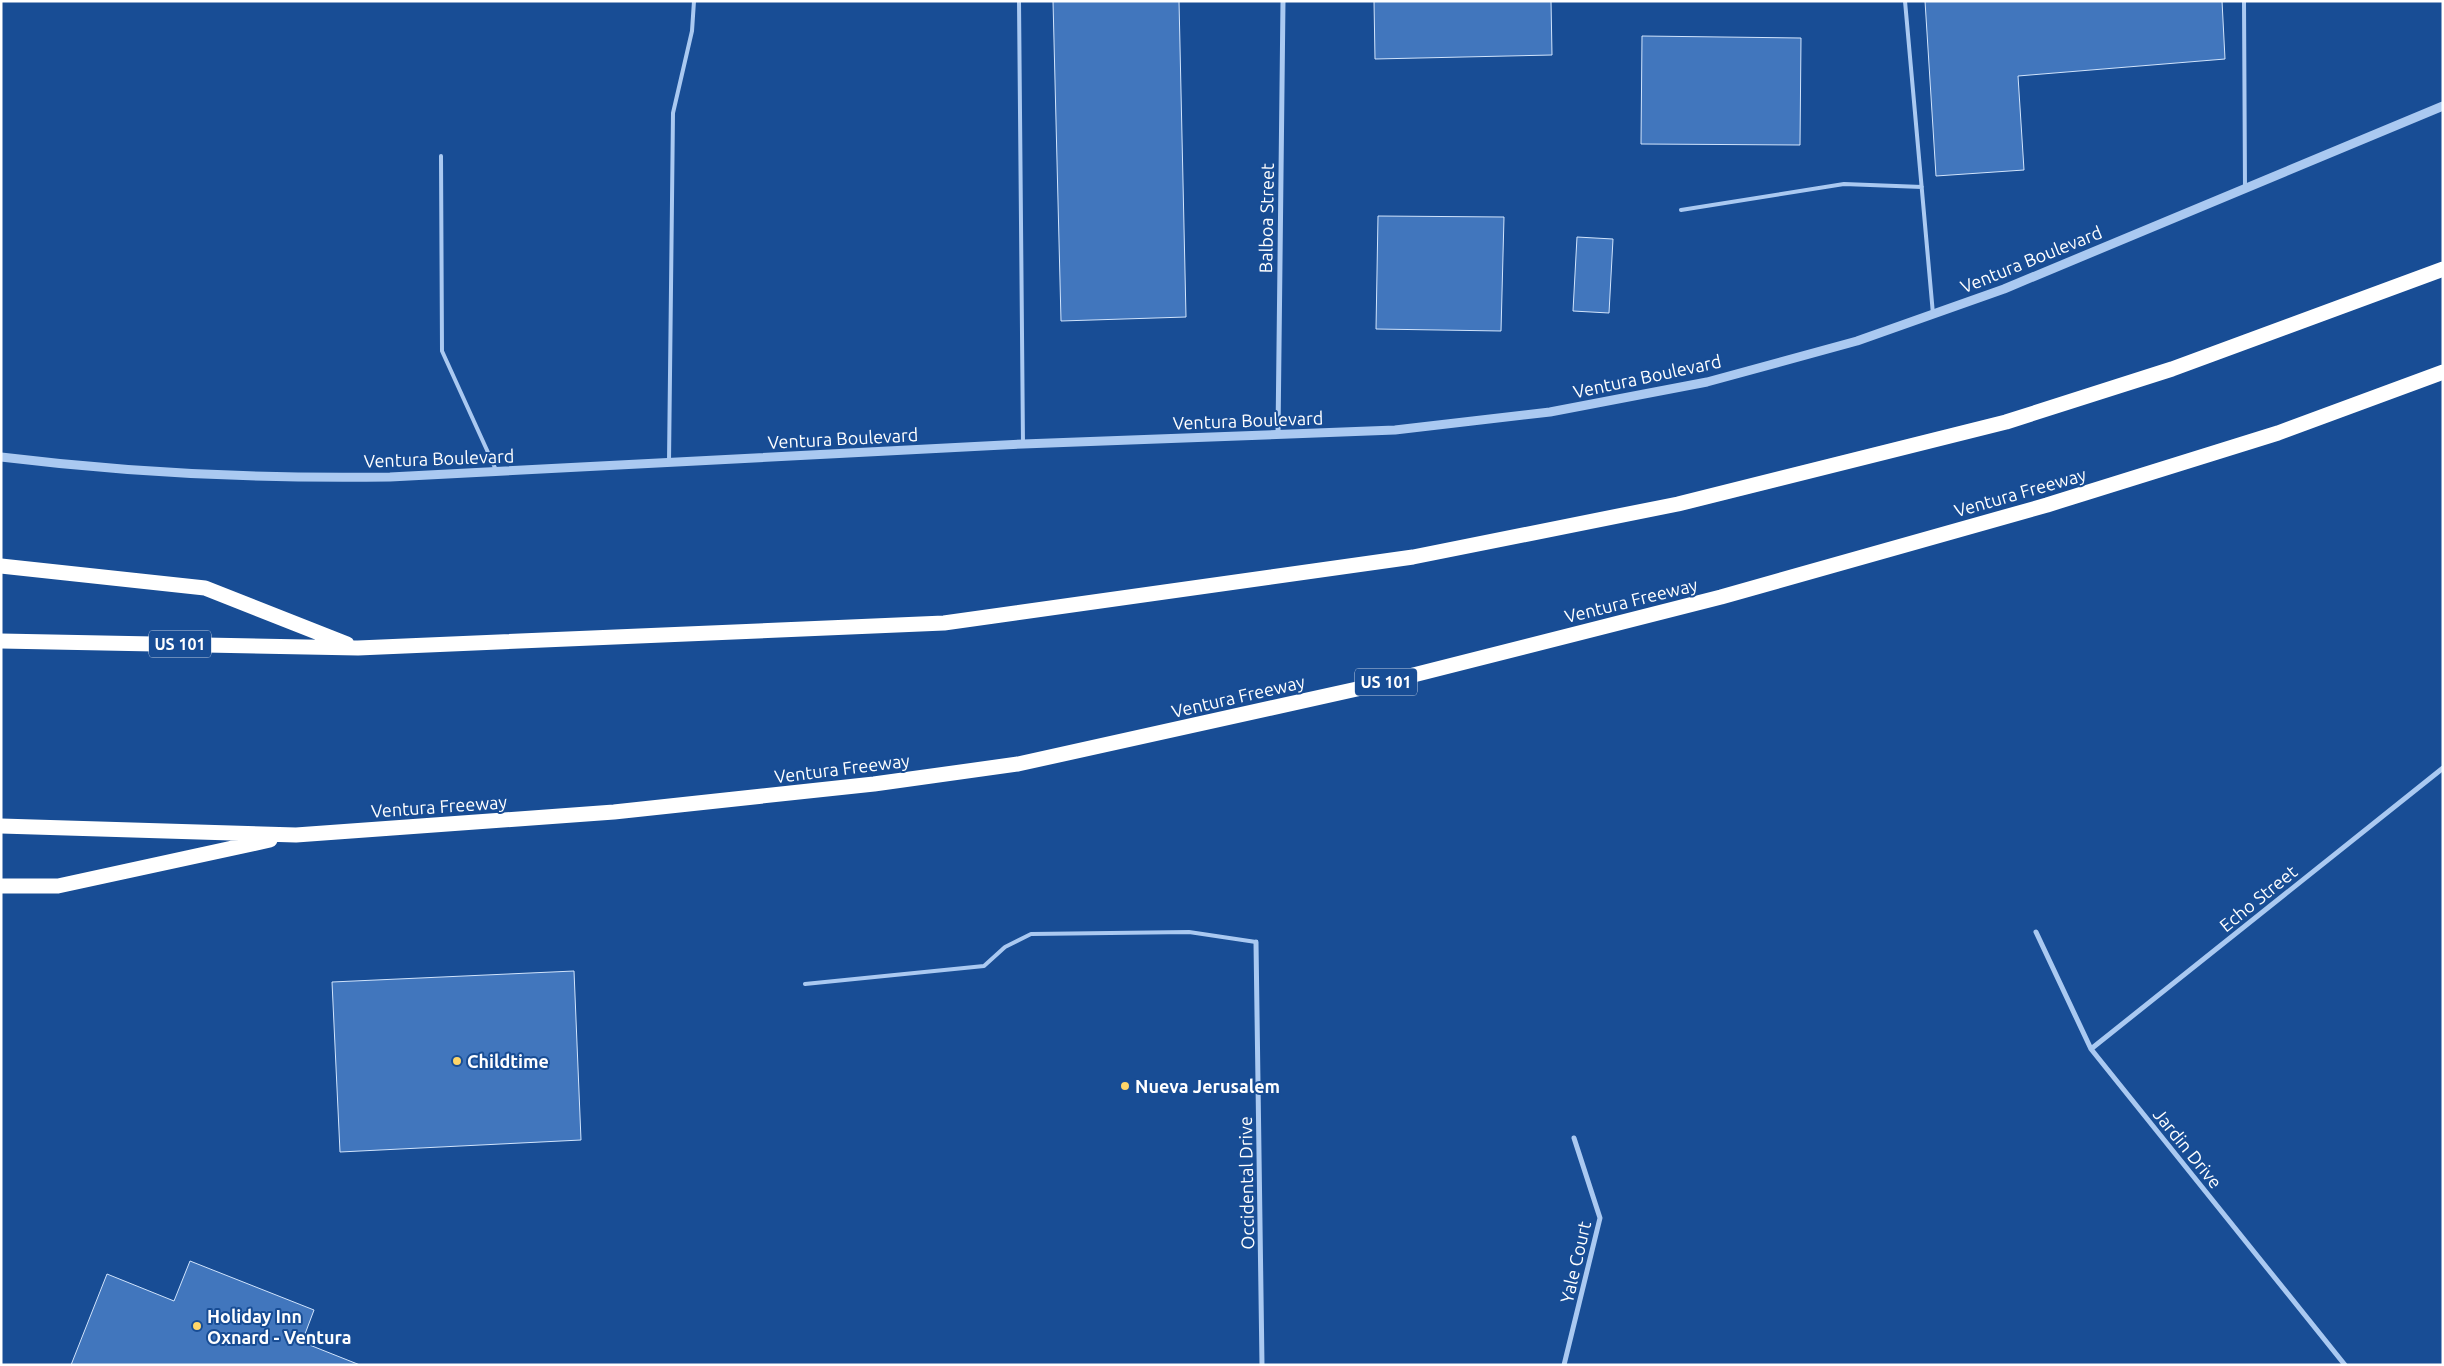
<svg xmlns="http://www.w3.org/2000/svg" width="2444" height="1366" font-family="Ubuntu,sans-serif">
<style>
.building{fill:#4176bd;stroke:#d1e4fc}
.lines{fill:none;stroke-linecap:round;stroke-linejoin:round}
.service{stroke:#aac9f1;stroke-width:4}
.minor{stroke:#aac9f1;stroke-width:5}
.tertiary{stroke:#aac9f1;stroke-width:9}
.motorway{stroke:#fff;stroke-width:15}
.poi-dot{fill:#ffd669;stroke:#184d95;stroke-width:2}
.labels{text-anchor:middle;dominant-baseline:central;stroke-width:4;stroke-linejoin:round;paint-order:stroke}
.shield{fill:#184d95;stroke:#bacadf;stroke-width:1}
.shield-label{font-size:16px;font-weight:bold;fill:#fff}
.street-label{font-size:18px;fill:#fff;stroke:#184d95}
.poi-label{font-size:18px;font-weight:bold;fill:#fff;stroke:#184d95;text-anchor:start}
</style>
<rect width="100%" height="100%" fill="#184d95"/>
<path class="building" d="M1053,1H1179L1186,317L1061,321Z
M1374,1H1551L1552,55L1375,59Z
M1925,1H2222L2225,59L2018,76L2024,170L1936,176Z
M1642,36L1801,38L1800,145L1641,144Z
M1378,216L1504,217L1501,331L1376,329Z
M1577,237L1613,239L1609,313L1573,311Z
M574,971L581,1140L340,1152L332,982Z
M190,1261L314,1310L302,1342L360,1365H71L107,1274L174,1301Z"/>
<g class="lines">
<path class="service" d="M1019,1L1023,444
M1905,1L1933,314
M2244,1L2245,189
M441,156L442,351L496,470
M1681,210L1844,184L1922,187
M669,462L673,113L692,31L694,1
M805,984L984,966L1005,947L1031,934L1189,932L1256,942"/>
<path class="minor" d="M1278,435L1283,1
M2036,932L2091,1049L2345,1365
M1256,942L1262,1365
M2091,1049L2443,768
M1564,1365L1600,1218L1574,1138"/>
<path class="tertiary" d="M1,457C131,473 260,479 390,477L1023,444L1395,430L1550,412L1707,382L1857,341L2004,289L2443,106"/>
<path class="motorway" d="M1,566L205,588L347,644
M1,641L358,648L944,623L1413,557L1678,504L2006,422L2172,369L2443,269
M1,826L296,835L614,812L874,784L1018,764L1366,687L1721,597L2047,505L2278,433L2443,372
M1,886H58L270,840"/>
</g>
<g class="poi-dot">
<circle cx="457" cy="1061" r="5"/>
<circle cx="1125" cy="1086" r="5"/>
<circle cx="197" cy="1326" r="5"/>
</g>
<g class="labels">
<g class="shield">
<rect x="149" y="630.5" width="62" height="27" rx="4"/>
<rect x="1355" y="668.5" width="62" height="27" rx="4"/>
</g>
<g class="shield-label">
<text x="180" y="644">US 101</text>
<text x="1386" y="682">US 101</text>
</g>
<g class="street-label">
<text transform="translate(1266 218) rotate(-89)">Balboa Street</text>
<text transform="translate(2031 259) rotate(-22)">Ventura Boulevard</text>
<text transform="translate(1647 376) rotate(-12)">Ventura Boulevard</text>
<text transform="translate(1248 420) rotate(-2)">Ventura Boulevard</text>
<text transform="translate(843 438) rotate(-3)">Ventura Boulevard</text>
<text transform="translate(439 458) rotate(-2)">Ventura Boulevard</text>
<text transform="translate(2020 492) rotate(-16)">Ventura Freeway</text>
<text transform="translate(1631 600) rotate(-14)">Ventura Freeway</text>
<text transform="translate(1238 696) rotate(-13)">Ventura Freeway</text>
<text transform="translate(842 768) rotate(-7)">Ventura Freeway</text>
<text transform="translate(439 806) rotate(-4)">Ventura Freeway</text>
<text transform="translate(2258 898) rotate(-39)">Echo Street</text>
<text transform="translate(2188 1148) rotate(51)">Jardin Drive</text>
<text transform="translate(1246 1183) rotate(-91)">Occidental Drive</text>
<text transform="translate(1575 1262) rotate(-77)">Yale Court</text>
</g>
<g class="poi-label">
<text x="467" y="1061">Childtime</text>
<text x="1135" y="1086">Nueva Jerusalem</text>
<text x="207" y="1316">Holiday Inn<tspan x="207" dy="21">Oxnard - Ventura</tspan></text>
</g>
</g>
<rect width="2444" height="1366" fill="none" stroke="#ffffff" stroke-width="5"/>
</svg>
